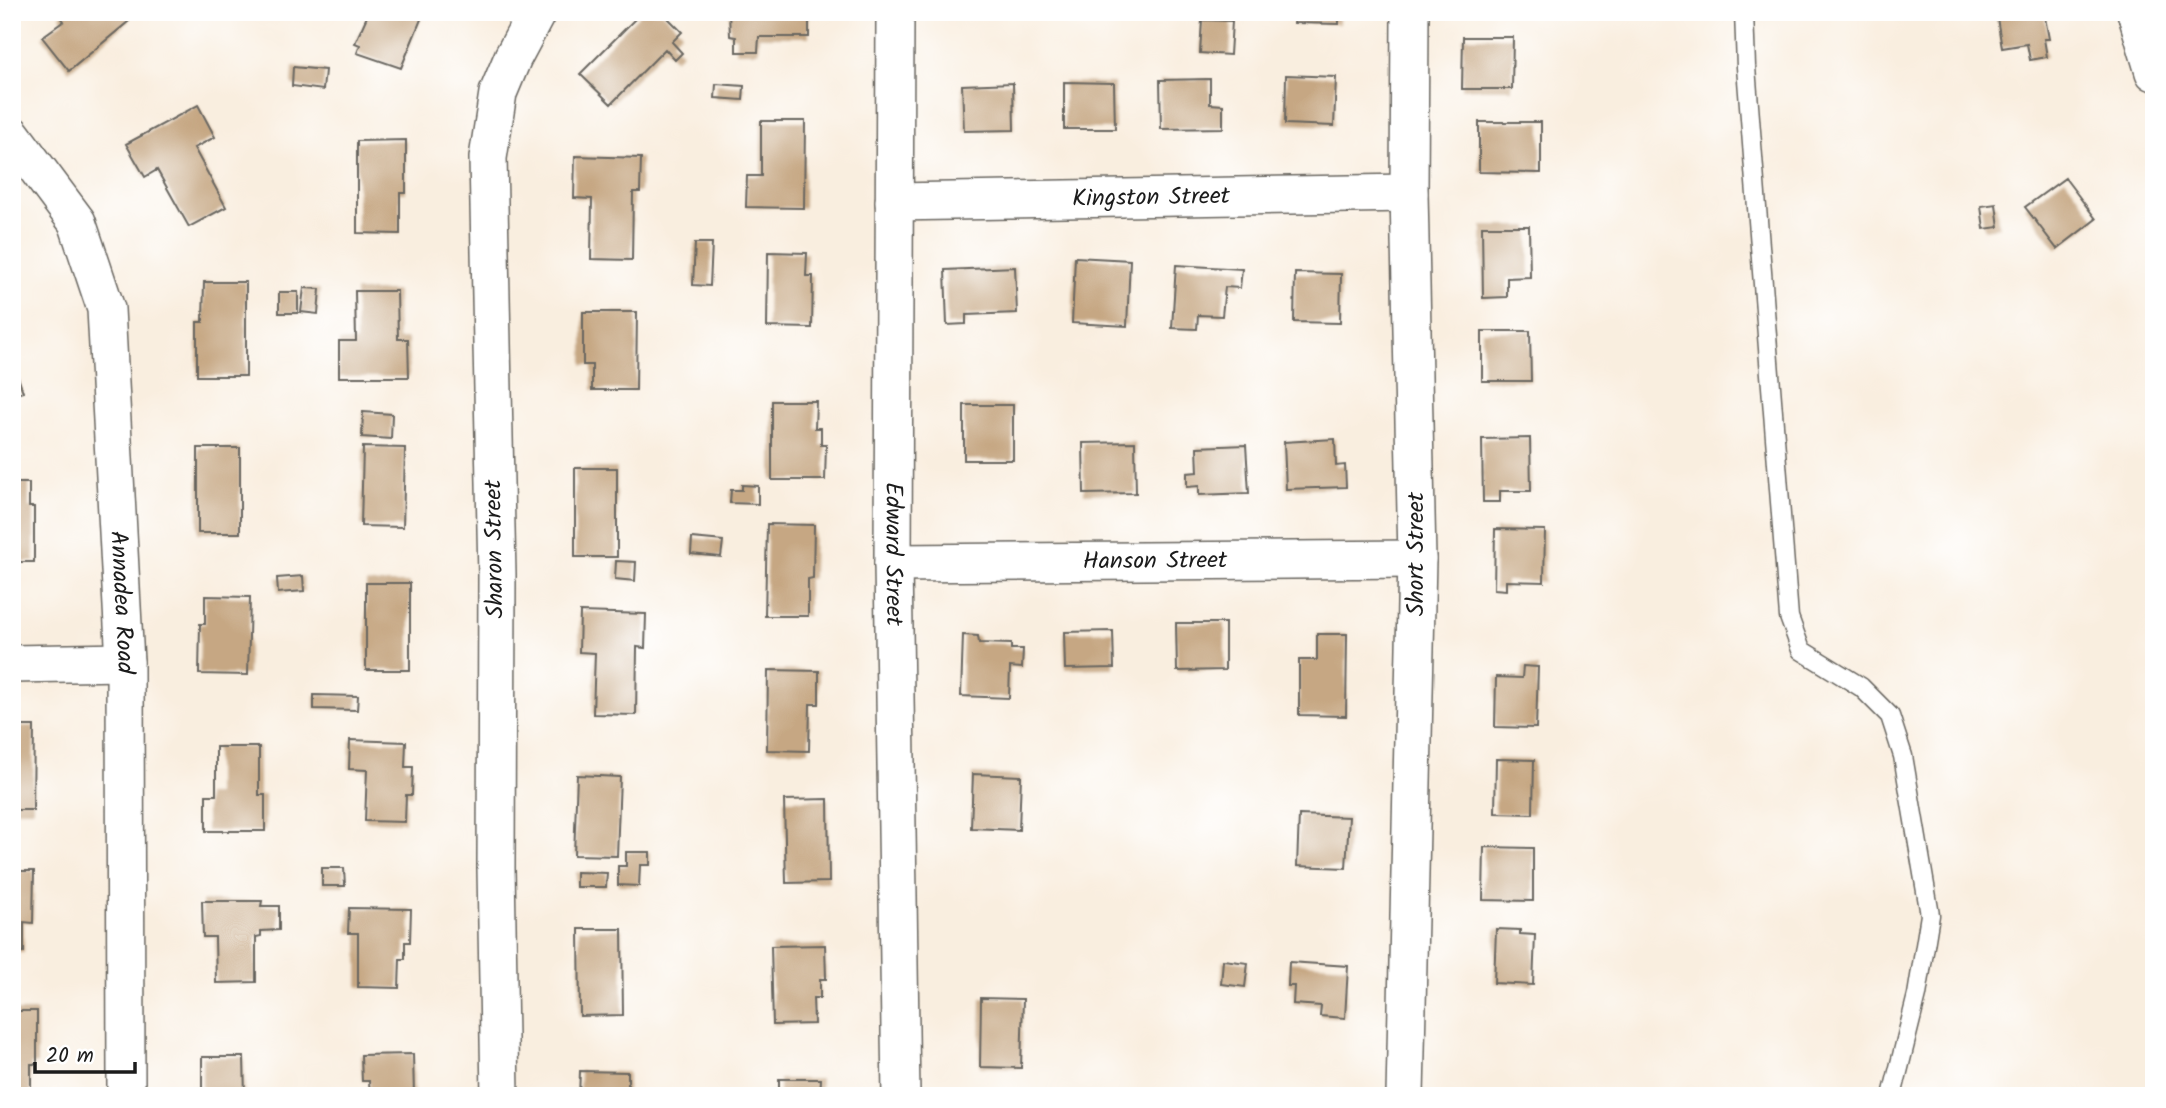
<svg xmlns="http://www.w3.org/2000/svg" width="2166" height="1108" font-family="Kalam,sans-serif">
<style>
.building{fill:#c6a783}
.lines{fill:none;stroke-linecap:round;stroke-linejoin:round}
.lane-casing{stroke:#696660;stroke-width:21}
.street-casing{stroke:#696660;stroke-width:40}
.lane{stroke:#fff;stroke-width:18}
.street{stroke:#fff;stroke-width:37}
.labels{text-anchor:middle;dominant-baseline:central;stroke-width:5;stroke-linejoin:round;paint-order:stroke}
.street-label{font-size:24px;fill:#1c1c1c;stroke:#fff}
</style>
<rect width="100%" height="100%" fill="#fff"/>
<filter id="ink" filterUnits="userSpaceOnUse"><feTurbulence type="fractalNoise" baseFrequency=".0143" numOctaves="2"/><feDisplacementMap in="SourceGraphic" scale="14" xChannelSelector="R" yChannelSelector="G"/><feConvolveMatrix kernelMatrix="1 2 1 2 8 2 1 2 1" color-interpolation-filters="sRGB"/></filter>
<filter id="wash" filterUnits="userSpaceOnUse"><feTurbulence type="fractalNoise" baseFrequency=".00686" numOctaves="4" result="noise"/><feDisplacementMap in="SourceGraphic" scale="28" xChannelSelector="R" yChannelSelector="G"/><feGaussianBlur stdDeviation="1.57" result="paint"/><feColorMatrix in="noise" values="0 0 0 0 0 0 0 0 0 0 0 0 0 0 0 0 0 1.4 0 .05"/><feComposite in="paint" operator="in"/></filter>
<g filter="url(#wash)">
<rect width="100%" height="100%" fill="#f9eedf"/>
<g id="blocks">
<path class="building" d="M65,12H122L129,21L69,71L42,37L64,21L60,16Z
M369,12H424L401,68L357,53L360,45L355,43Z
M642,12H662L682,32L672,42L682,53L675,60L665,49L611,104L580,74Z
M729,12H809V37H759L758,52H736V37L730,36Z
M1294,12H1339V24L1294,23Z
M1996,12H2044L2049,39H2044L2047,57L2030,60L2027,44L2002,48Z
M1202,20L1232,21L1230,55L1200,53Z
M1463,37H1513L1512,89H1462Z
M293,67L325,70L323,90L292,86Z
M1286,75L1336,77L1334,126L1285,124Z
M1210,79V104L1223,105V128L1161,129L1160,80Z
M1064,82L1114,83L1115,129H1064Z
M1013,83L1014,130L964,131L962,85Z
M716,84L744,86L743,100L715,98Z
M198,105L215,137L194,148L226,207L189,227L157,170L145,177L126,144Z
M761,121H805L804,208L746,207L747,176H761Z
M1479,122H1541V173L1479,172Z
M406,140V193H400V234L357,233V141Z
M575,156L641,158L640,192H633L632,260L591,259L592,199L574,198Z
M2065,178L2096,219L2057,249L2025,207Z
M1996,204L1999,227L1984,229L1981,206Z
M1482,226H1529L1530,277L1507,278V297L1483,298Z
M695,243H712L710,286L693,285Z
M768,252L807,253L806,276H813L812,328L767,327Z
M1075,257L1130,260L1127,326L1072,323Z
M1176,265L1242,269L1240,288L1225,287L1222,316L1198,315L1197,329L1172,328Z
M1015,267L1017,313L966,315V324L947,325L945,270Z
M1295,273L1341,274L1340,323L1294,322Z
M204,282H246V376H197V322H203Z
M304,288L320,289L318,314L301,312Z
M355,291H397L398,339H408L409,377H339V341H356Z
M279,292H298V313H279Z
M12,303L20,325L12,327Z
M583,312H637L636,390H592V365H583Z
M1482,331H1530L1531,381H1482Z
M12,359L23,392L12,395Z
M772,401H816L815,428H821V445H826L825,480H772Z
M964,405H1013V460H964Z
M363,412L392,414L391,439L362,437Z
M1530,438L1531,491H1500V502H1483L1482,439Z
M1335,439L1336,466L1345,465L1346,487L1286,489L1284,442Z
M1135,442L1136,493L1084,494L1083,443Z
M1246,445L1249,493L1199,495V486L1187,487V473L1198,472L1197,447Z
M363,447L405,448L403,527L361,526Z
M198,448H240V533H198Z
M575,468H617V557H575Z
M12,483H29V507H34V562H12Z
M742,485L758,486V504L730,503L731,490H742Z
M767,524L814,525L813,578L808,579V616H765Z
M1495,529L1545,530L1544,582L1506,581V590L1494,589Z
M692,538L723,541L721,557L691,554Z
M616,561L636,562L635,581L615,579Z
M303,576L304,591L278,593L277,578Z
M366,583H410V670H366Z
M205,596L250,597L248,675L199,674L200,624H205Z
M580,612L646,614L645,648L637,647L636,715L593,714L595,653L579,652Z
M1176,623H1225V670L1177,671Z
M1113,631L1114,668L1065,669L1064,632Z
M1317,634H1347L1346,716L1299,715V660H1317Z
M963,635L978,636L979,643L1011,644V649H1023L1022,668L1010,667L1009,698L961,696Z
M1523,666L1538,667L1536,728L1495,727L1496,677L1522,678Z
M768,670L819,671V704H810L809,751L767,750Z
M314,695L358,696L357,710L314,709Z
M12,726H34L33,810H12Z
M350,740L406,742L405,767H413L412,795H406L405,822L365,821L367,770L349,769Z
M216,747H259V795H265V831H206V795H216Z
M1496,759L1534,760L1533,814L1495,813Z
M973,774L1021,776L1019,830L971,828Z
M577,775L620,777L617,856L574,855Z
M828,799L829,882L786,883L784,800Z
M1299,815L1349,817L1346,868L1297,866Z
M1484,847L1533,848V901L1483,900Z
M626,852H650V865H640L639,886L618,885V866H626Z
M322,868H344L345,886H322Z
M12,871H34L33,923L24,922V952H12Z
M576,872L607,873L606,887H576Z
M202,901H262L261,906H279V930L261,931V936L256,937V982L216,983L215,937H203Z
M349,908L411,909L410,942H405V959H400L399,988L358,987V933H348Z
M579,929H622L623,1015L580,1016Z
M1496,929L1520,930V934L1535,935L1533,985L1494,983Z
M825,945L826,979H820V998H813L814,1024L773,1025L771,946Z
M1223,960L1248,963L1245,987L1221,984Z
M1289,962L1348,966L1345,1018L1320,1016L1321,1006L1293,1004L1294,986H1288Z
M981,998L1023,999L1021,1068L980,1067Z
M12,1011H37V1064H31V1096H12Z
M413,1054L414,1096H370L369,1081H362L361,1055Z
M202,1057H244L245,1096H202Z
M580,1071L628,1072V1096H579Z
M779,1079H821L820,1096H779Z"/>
</g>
</g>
<g filter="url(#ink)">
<use href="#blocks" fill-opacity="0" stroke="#696660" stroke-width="2"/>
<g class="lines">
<defs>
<path id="lane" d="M1744,12L1746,67L1789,617L1801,650L1861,687L1890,716L1903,756L1930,915L1917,995L1892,1096"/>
<g id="street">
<path id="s1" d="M895,12L893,563L901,1096"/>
<path d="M2136,12L2154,72"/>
<path id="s2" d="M12,135L77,222L106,309L125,662L126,1096"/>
<path id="s3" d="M894,202L1409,193"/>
<path id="s4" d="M893,563L1417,559"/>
<path d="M12,664L125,662"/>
<path d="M500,1096L496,868L497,575L488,158L498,93L513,57L537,12"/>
<path d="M1405,1096L1417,559L1409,193L1410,12"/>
</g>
</defs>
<use href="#lane" class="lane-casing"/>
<use href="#street" class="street-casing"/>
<use href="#lane" class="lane"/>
<use href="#street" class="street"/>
</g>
</g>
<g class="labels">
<g class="street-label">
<text stroke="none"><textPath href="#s3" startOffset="257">Kingston Street</textPath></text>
<text transform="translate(495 549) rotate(-91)">Sharon Street</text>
<text stroke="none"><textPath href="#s1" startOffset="542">Edward Street</textPath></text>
<text transform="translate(1416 554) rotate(-90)">Short Street</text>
<text stroke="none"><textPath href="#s4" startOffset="262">Hanson Street</textPath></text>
<text stroke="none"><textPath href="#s2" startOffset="494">Annadea Road</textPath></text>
</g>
</g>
<rect width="2166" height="1108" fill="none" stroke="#fff" stroke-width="42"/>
<path d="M35 1062v10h100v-10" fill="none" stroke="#1c1c1c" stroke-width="3.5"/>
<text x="46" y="1062" font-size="21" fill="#1c1c1c" stroke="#ffffff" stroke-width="5" paint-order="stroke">20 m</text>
</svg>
